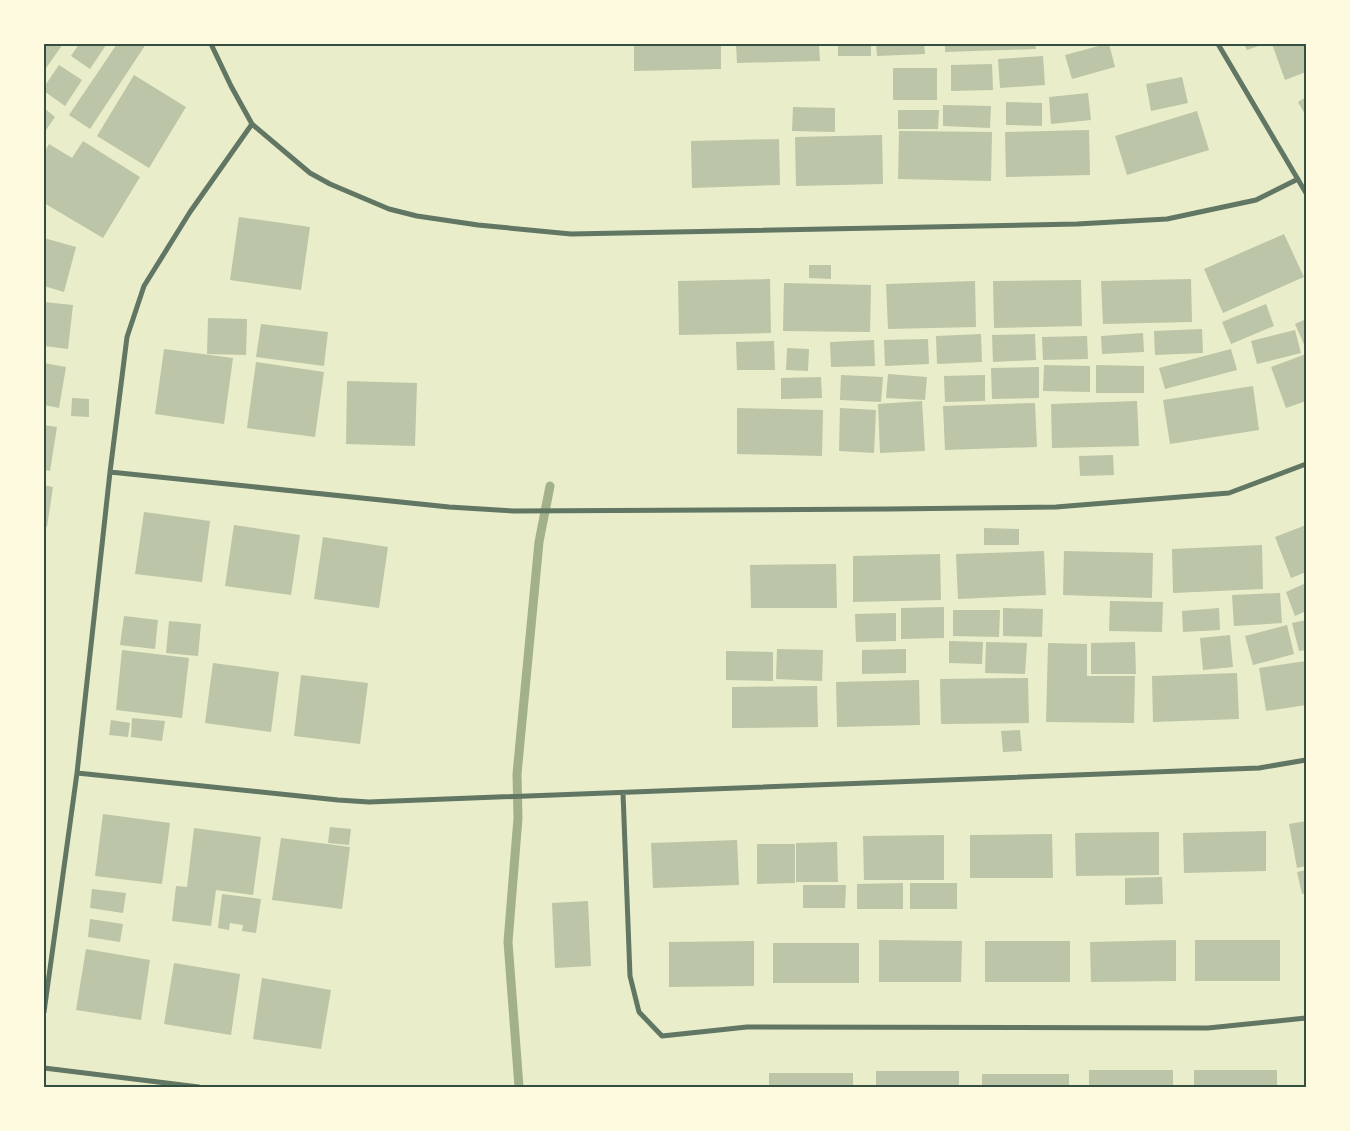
<svg xmlns="http://www.w3.org/2000/svg" width="1350" height="1131" font-family="'Titillium Web',sans-serif">
<style>
.lines{fill:none;stroke-linecap:round;stroke-linejoin:round}
.stream{stroke:#a3b18a;stroke-width:9}
.building{fill:#bcc5a7}
.minor{stroke:#617663;stroke-width:5}
.neatline{fill:none;stroke:#344e41;stroke-width:2}
</style>
<rect width="100%" height="100%" fill="#e9edc9"/>
<g class="lines">
<path class="stream" d="M519,1087L508,942L518,818L517,774L539,542L550,486"/>
</g>
<path class="building" d="M44,44H63L44,71Z
M79,44L106,45L90,69L71,56Z
M117,44H146L90,129L69,115Z
M634,44H721V69L634,71Z
M736,44H819L820,61L737,63Z
M838,44H871V56H838Z
M876,44H924L925,54L877,56Z
M945,44H1035L1036,49L945,52Z
M1106,44H1109L1115,67L1072,79L1065,55Z
M1244,44H1264L1247,50Z
M1272,44H1306V72L1285,80Z
M1043,56L1045,85L1000,88L998,59Z
M992,64L993,90L951,91V65Z
M59,65L82,80L65,106L44,91V87Z
M893,68H937V100H893Z
M134,75L186,107L149,168L97,136Z
M1182,77L1188,103L1151,111L1146,84Z
M1088,93L1091,120L1051,124L1049,97Z
M1306,97V116L1298,102Z
M1006,102L1042,103V126L1006,125Z
M943,105L991,106L990,128L943,126Z
M793,107L835,108V132L792,131Z
M44,108L55,117L44,133Z
M898,110H939L938,129H898Z
M1197,111L1209,150L1127,175L1115,136Z
M1089,130L1090,175L1006,177L1005,132Z
M899,131L992,132L991,181L898,179Z
M882,135L883,184L796,186L795,137Z
M779,139L780,185L692,188L691,141Z
M83,141L140,177L103,238L44,203V153L49,144L72,158Z
M239,217L310,227L301,290L230,280Z
M1284,234L1304,277L1223,313L1204,269Z
M44,238L76,247L64,292L44,286Z
M809,265H831V279L809,278Z
M770,279L771,333L679,335L678,281Z
M1191,279L1192,322L1103,324L1101,281Z
M1081,280L1082,326L994,328L993,281Z
M975,281L976,327L888,329L886,284Z
M784,283L871,285L870,332L783,331Z
M44,302L73,305L68,349L44,346Z
M1266,304L1274,326L1231,344L1222,322Z
M208,318L247,319L246,355L207,354Z
M1306,319V349L1295,324Z
M261,324L328,332L324,366L256,357Z
M1202,329L1203,353L1155,355L1154,331Z
M1295,330L1301,353L1257,364L1251,341Z
M1143,333L1144,352L1102,354L1101,336Z
M981,334L982,362L937,364L936,336Z
M1035,334L1036,360L993,362L992,335Z
M1087,336L1088,359L1043,360L1042,337Z
M928,339L929,364L885,366L884,340Z
M874,340L875,366L831,367L830,342Z
M774,341L775,370H737L736,342Z
M787,348L809,349L808,371L786,370Z
M164,349L233,358L224,424L155,414Z
M1231,349L1237,370L1165,389L1159,368Z
M1306,354V401L1286,408L1271,367Z
M256,362L324,372L315,437L247,428Z
M44,363L66,367L59,408L44,405Z
M1044,365L1090,366V392L1043,391Z
M1096,365L1144,366V393H1096Z
M1039,367V398L992,399L991,368Z
M888,374L927,377L925,400L886,398Z
M841,375L883,377L881,402L840,400Z
M985,375V401L945,402L944,376Z
M821,377L822,398L781,399V378Z
M347,381L417,383L415,446L346,444Z
M1253,386L1259,430L1170,444L1163,400Z
M72,398L89,399V417L71,416Z
M922,401L925,451L880,453L878,404Z
M1137,401L1139,446L1052,448L1051,404Z
M1035,403L1037,447L945,450L943,406Z
M737,408L823,410L822,456L737,454Z
M840,408L876,410L874,453L839,451Z
M44,425L57,427L50,471L44,470Z
M1113,455L1114,475L1080,476L1079,456Z
M44,485L53,487L47,527H44Z
M144,512L210,521L202,582L135,574Z
M234,525L300,535L291,595L225,586Z
M1306,525V572L1291,578L1275,537Z
M984,528L1019,529V545H984Z
M323,537L388,547L379,608L314,599Z
M1262,545L1263,589L1173,593L1172,549Z
M1044,551L1046,595L958,599L956,554Z
M1064,551L1153,553L1152,598L1063,595Z
M940,554L941,600L853,602V556Z
M836,564L837,608H751L750,565Z
M1306,583V611L1295,616L1286,592Z
M1280,593L1282,623L1234,626L1232,595Z
M1110,601L1163,602L1162,632L1109,631Z
M944,607V638L901,639V608Z
M1003,608L1043,609L1042,637L1003,636Z
M1219,608L1220,630L1183,632L1182,611Z
M953,610H1000L999,637L953,636Z
M896,613V641L856,642L855,614Z
M124,616L158,620L155,649L120,645Z
M1306,620V650L1299,651L1292,623Z
M169,621L201,624L198,656L166,653Z
M1287,625L1294,654L1253,665L1245,636Z
M1230,635L1233,667L1203,670L1200,638Z
M949,641L983,642L982,664L949,663Z
M986,642L1027,643L1025,674L985,673Z
M1135,642L1136,674H1091V643Z
M1048,643L1087,644V676H1135L1134,723L1046,722Z
M777,649L823,650L822,681L776,679Z
M906,649V673L862,674V650Z
M122,650L189,658L182,718L116,710Z
M726,651L773,652V681L726,680Z
M1306,661V705L1266,711L1259,668Z
M213,663L279,672L271,732L205,723Z
M1237,673L1239,719L1153,722L1152,676Z
M301,675L368,683L360,744L294,736Z
M1028,678L1029,723L941,724L940,679Z
M919,680L920,725L837,727L836,682Z
M817,686L818,727L732,728V687Z
M132,718L165,721L162,741L131,737Z
M111,720L130,723L128,737L109,735Z
M1020,730L1022,751L1003,752L1001,731Z
M103,814L170,823L162,884L95,876Z
M1306,821V866L1297,868L1289,824Z
M330,827L351,829L349,845L328,843Z
M194,828L261,837L253,895L216,890L211,926L172,921L176,886L187,887Z
M1266,831V871L1184,873L1183,833Z
M1159,832V875L1076,876L1075,833Z
M1052,834L1053,878H970V835Z
M944,835V880H864L863,836Z
M281,838L350,847L342,909L272,900Z
M737,840L739,885L653,888L651,843Z
M837,842L838,882H796V843Z
M757,844H795V883L757,884Z
M1306,870V893L1302,894L1297,872Z
M1162,877L1163,904L1125,905V878Z
M903,883V909H857V884Z
M910,883H957V909H910Z
M803,885H846L845,908H803Z
M92,889L126,893L123,913L90,908Z
M222,894L261,899L256,933L242,931L243,925L230,923L229,930L218,928Z
M588,901L591,966L555,968L552,903Z
M90,919L123,924L120,942L88,937Z
M879,940L962,941L961,982H879Z
M1176,940V981L1091,982L1090,942Z
M1195,940H1280V981H1195Z
M754,941V986L669,987V942Z
M985,941H1070V982H985Z
M773,943H859V983H773Z
M86,949L150,960L141,1020L76,1010Z
M174,963L240,974L231,1035L164,1024Z
M262,978L331,990L321,1049L253,1039Z
M1089,1070H1173V1087H1089Z
M1194,1070H1277V1087H1194Z
M876,1071H959V1087H876Z
M769,1073H853V1087H769Z
M982,1074H1069V1087H982Z"/>
<g class="lines">
<path class="minor" d="M211,44L231,86L252,124L310,173L330,184L389,209L417,216L478,225L571,234L1077,224L1167,219L1256,200L1298,179
M1218,44L1306,193
M110,472L449,507L514,511L889,509L1056,507L1229,493L1306,464
M77,773L338,800L369,802L1259,768L1306,760
M623,793L630,976L639,1012L662,1036L747,1027L1208,1028L1306,1018
M44,1012L77,773L110,472L127,337L144,286L190,212L252,124
M44,1068L199,1087"/>
</g>
<rect width="1350" height="1131" fill="none" stroke="#fefae0" stroke-width="90"/>
<rect x="45" y="45" width="1260" height="1041" class="neatline"/>
</svg>
